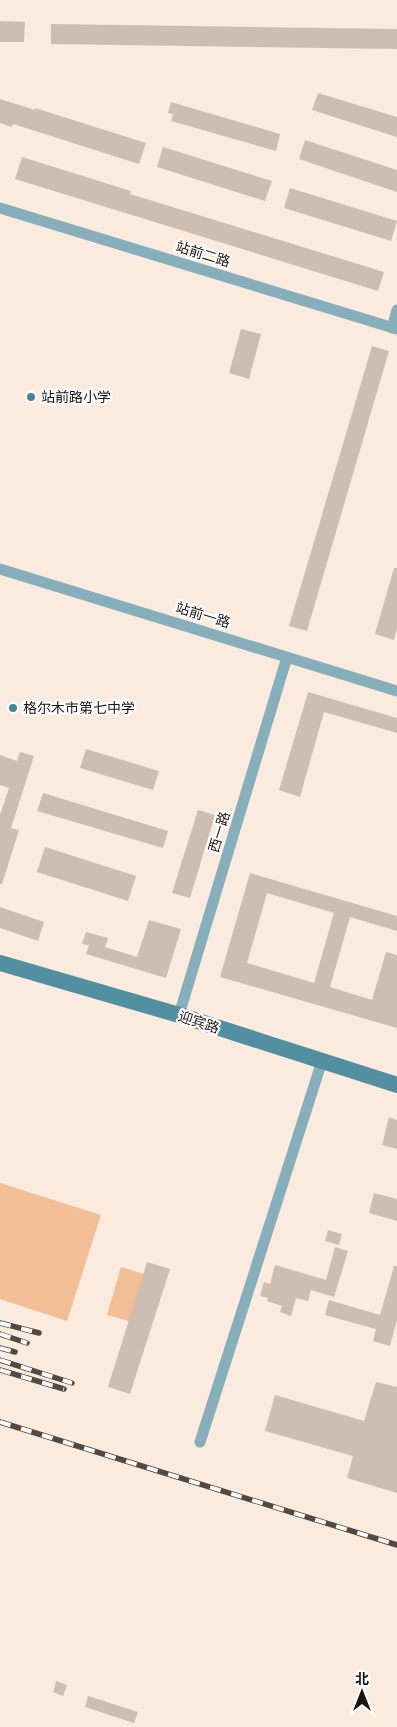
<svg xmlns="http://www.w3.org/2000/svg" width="397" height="1727" font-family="'IBM Plex Serif','Noto Sans SC',serif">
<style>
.green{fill:#f1be96}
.building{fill:#cebeb2;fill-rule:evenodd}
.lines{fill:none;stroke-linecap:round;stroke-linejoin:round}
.minor{stroke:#87aebb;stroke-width:11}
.secondary{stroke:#528fa1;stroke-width:16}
.rail-casing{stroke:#524943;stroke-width:5.5}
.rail{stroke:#fff;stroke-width:4;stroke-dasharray:11;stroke-linecap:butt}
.poi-dot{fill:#448597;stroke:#fff;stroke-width:2}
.labels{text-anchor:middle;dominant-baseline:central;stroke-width:4.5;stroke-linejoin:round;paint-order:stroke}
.street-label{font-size:14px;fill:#1b1511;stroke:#fff}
.poi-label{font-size:14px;fill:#1b1511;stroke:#fff;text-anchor:start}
</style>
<rect width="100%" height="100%" fill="#fbeade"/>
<path class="green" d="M0,1183L101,1215L67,1321L0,1299Z
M121,1267L147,1275L132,1322L107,1315Z"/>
<path class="building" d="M0,21L25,22L24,42H0Z
M51,24L397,29V49L51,44Z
M318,93L397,117V137L312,110Z
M0,99L35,110V108L146,143L139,164L13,124L12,127L0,123Z
M171,102L280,134L276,151L171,121L173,114L168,113Z
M305,140L397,170V192L299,159Z
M163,147L272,181L265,201L157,167Z
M22,157L131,191L130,194L384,272L378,291L15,179Z
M290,188L397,221L391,241L284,208Z
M241,329L261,334L249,379L229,373Z
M372,346L389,351L307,631L289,626Z
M394,568H397V628L394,640L375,634Z
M308,692L397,718V733L324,712L300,797L279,790Z
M86,749L159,771L153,790L80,768Z
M20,752L34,756L11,828L19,830L2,884H0V815L9,788L0,785V755L17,761Z
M43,793L168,831L163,848L37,811Z
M198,810L215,815L190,898L172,893Z
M45,847L136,876L128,901L37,872Z
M250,873L397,916V931L350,917L330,987L372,1000L386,952L397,955V1028L220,977ZM267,893L334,913L314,983L247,963Z
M0,907L44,922L38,941L0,928Z
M149,920L181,929L166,978L86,954L89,945L82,944L86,932L108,938L105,947L137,957Z
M389,1117L397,1120V1149L382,1145Z
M374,1193L397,1199V1221L369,1213Z
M328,1230L342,1234L339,1245L325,1241Z
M335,1247L348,1251L334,1297L311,1290L308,1301L296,1298L291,1316L280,1312L282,1306L267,1301L268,1298L260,1296L264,1282L270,1284L275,1265L326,1280Z
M147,1262L170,1269L130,1394L108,1387Z
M394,1266H397V1320L390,1346L373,1341L376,1329L325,1315L329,1300L380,1315Z
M376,1382L397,1387V1493L347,1478L353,1456L265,1431L275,1395L364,1421Z
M56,1681L67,1685L63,1696L53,1692Z
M88,1696L138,1712L134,1723L85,1707Z"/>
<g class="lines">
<path class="minor" d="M0,208L397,329
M392,328L397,310
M0,569L397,691
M179,1015L287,657
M200,1442L322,1061"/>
<path class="secondary" d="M0,963L179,1015L397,1085"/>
<defs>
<path id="rail" d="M0,1323L39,1333
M0,1334L27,1343
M0,1348L15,1352
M0,1360L72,1383
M0,1370L64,1389
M0,1422L397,1545"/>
</defs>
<use href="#rail" class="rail-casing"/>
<use href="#rail" class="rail"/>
</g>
<g class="poi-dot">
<circle cx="31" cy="397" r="5"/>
<circle cx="13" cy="708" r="5"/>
</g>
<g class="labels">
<g class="street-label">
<text transform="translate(203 254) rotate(17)">站前二路</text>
<text transform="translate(203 615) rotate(17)">站前一路</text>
<text transform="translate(219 832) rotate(-73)">西一路</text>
<text transform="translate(199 1022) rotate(18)">迎宾路</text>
</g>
<g class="poi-label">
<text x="41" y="397">站前路小学</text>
<text x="23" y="708">格尔木市第七中学</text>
</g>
</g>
<g transform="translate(362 1692)" stroke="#ffffff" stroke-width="4" paint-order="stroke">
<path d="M0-4L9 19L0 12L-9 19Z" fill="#1b1511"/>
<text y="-8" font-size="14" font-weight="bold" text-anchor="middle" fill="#1b1511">北</text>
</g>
</svg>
